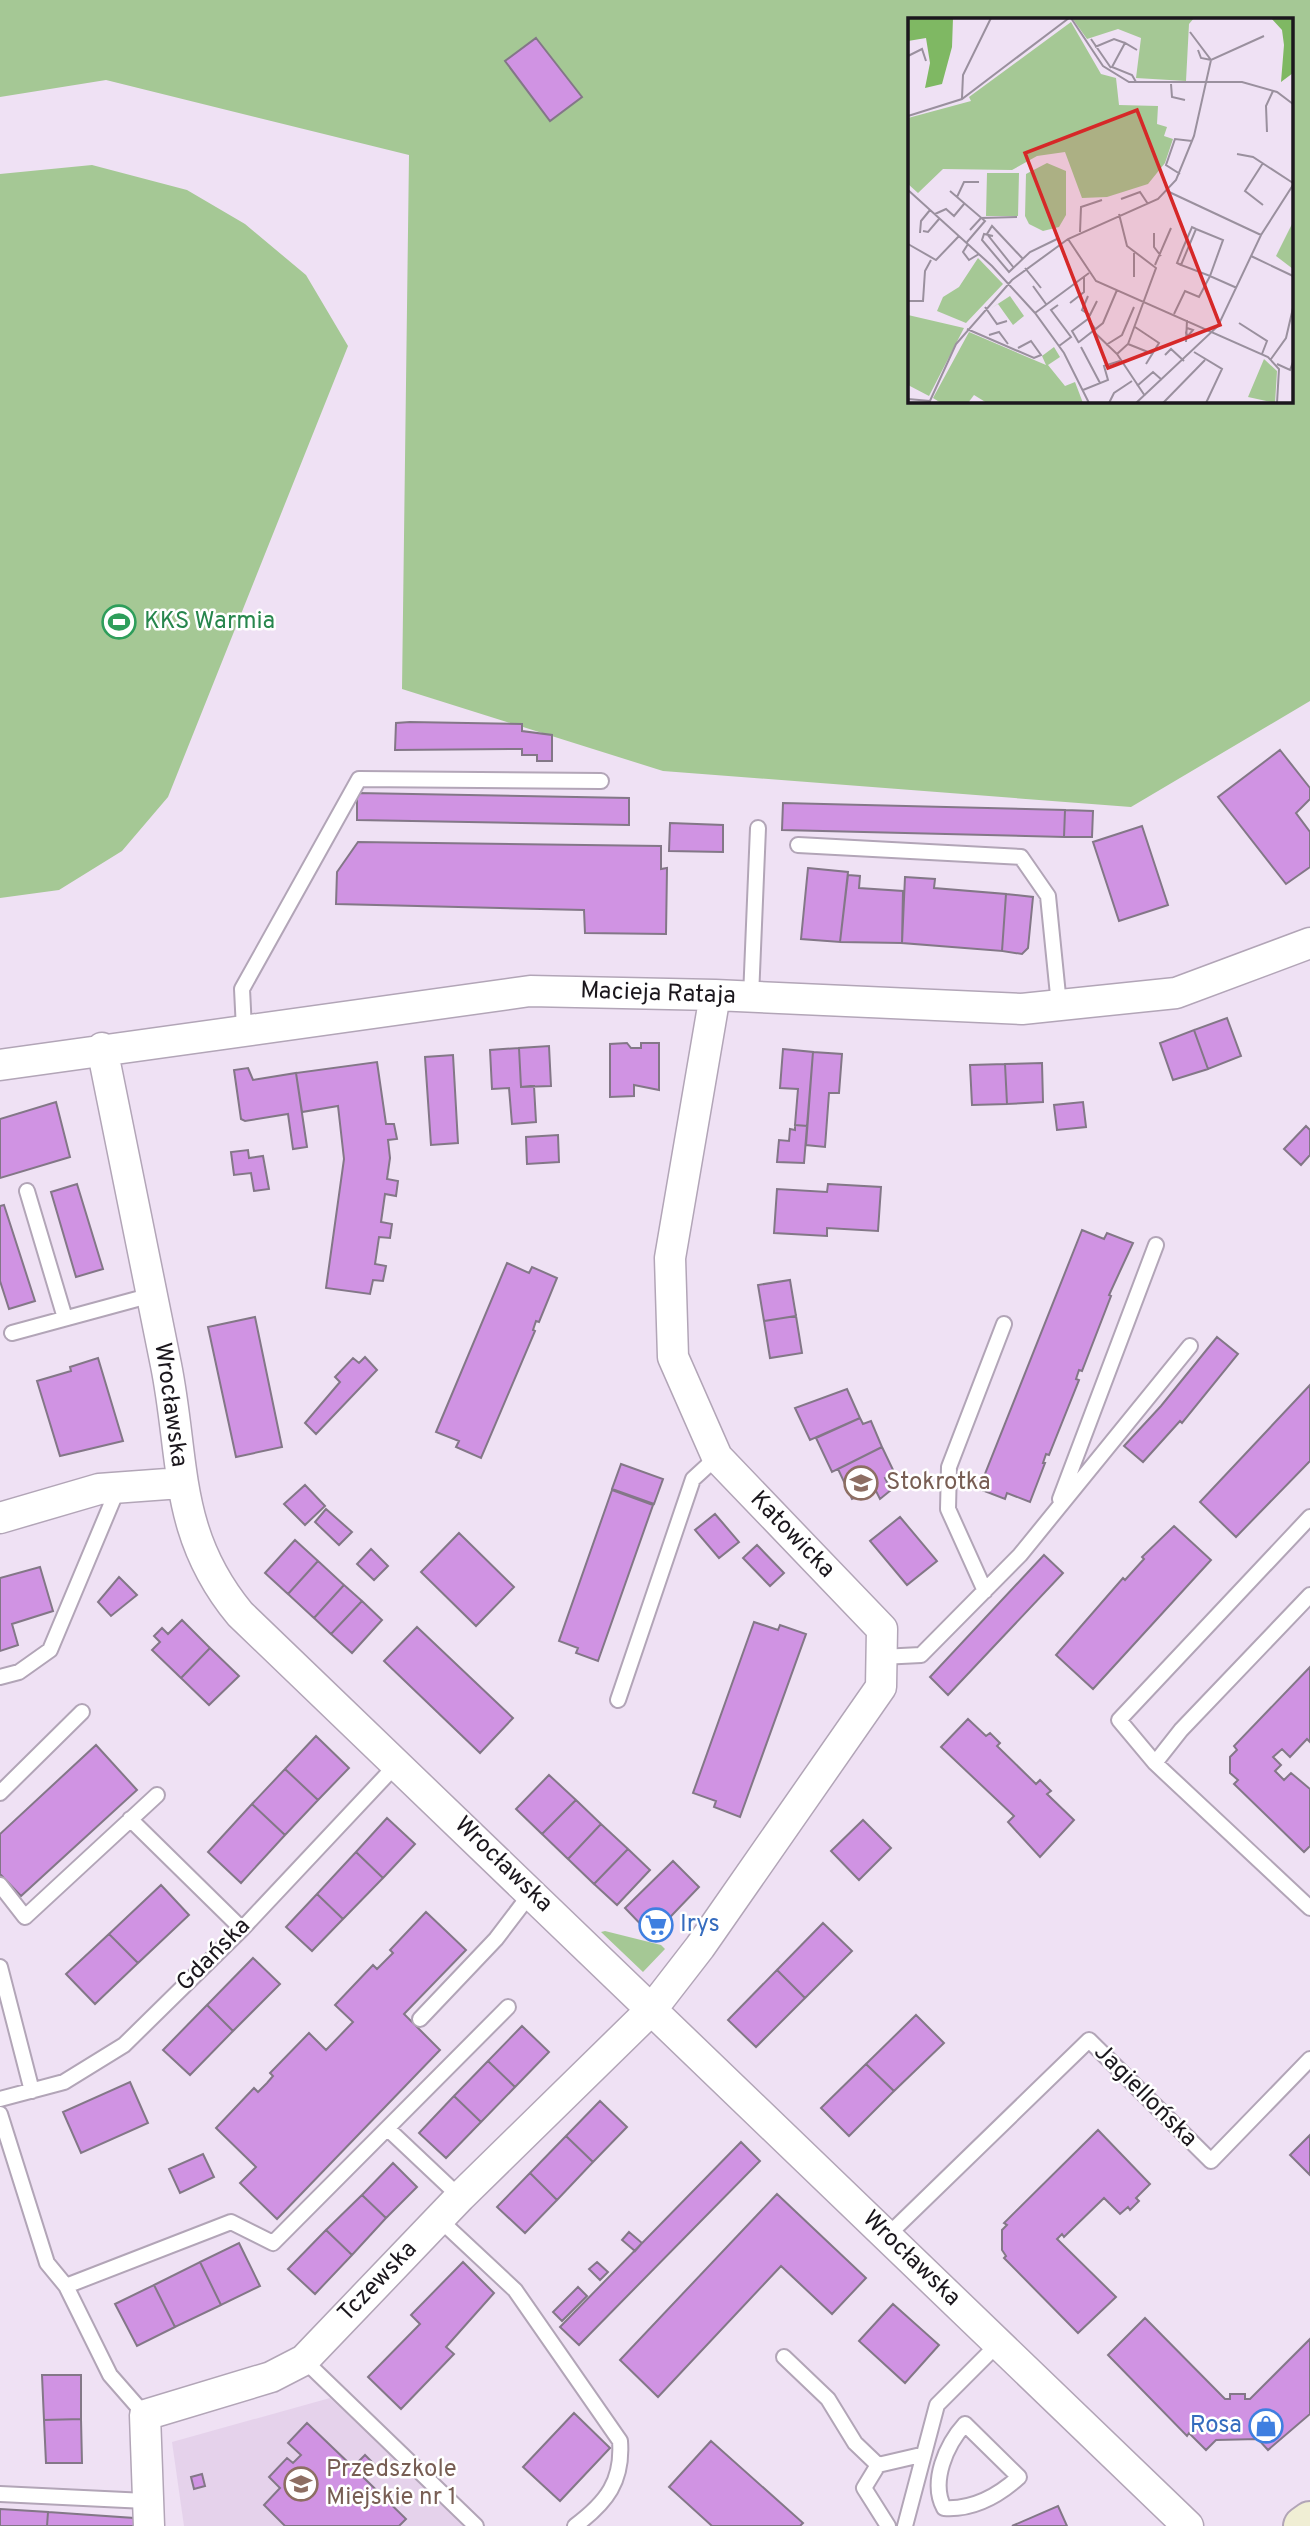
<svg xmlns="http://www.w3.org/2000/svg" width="1310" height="2526" font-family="Overpass,sans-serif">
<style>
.built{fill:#e5d2eb}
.green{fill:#a5c895;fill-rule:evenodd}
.building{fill:#d093e3;stroke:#837787;stroke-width:2}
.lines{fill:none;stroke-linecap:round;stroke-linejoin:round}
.lane-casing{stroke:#b2a5b7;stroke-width:18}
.street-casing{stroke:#b2a5b7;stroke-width:33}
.secondary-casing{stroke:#b2a5b7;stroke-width:42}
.lane{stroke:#fff;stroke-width:14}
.street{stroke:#fff;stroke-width:30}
.secondary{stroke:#f0eed4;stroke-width:38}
.labels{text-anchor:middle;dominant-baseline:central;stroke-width:5;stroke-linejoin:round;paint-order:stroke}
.leisure-label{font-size:24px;fill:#27864d;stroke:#fff;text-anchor:start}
.street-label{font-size:24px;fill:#1b171d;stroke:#fff}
.education-label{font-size:24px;fill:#785e54;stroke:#fff;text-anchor:start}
.shop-label{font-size:24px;fill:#366cbe;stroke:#fff;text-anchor:start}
.inset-road{fill:none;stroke:#9a909e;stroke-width:2}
.view{fill:#d62828;fill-opacity:0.15;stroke:#d62828;stroke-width:3.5}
.inset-edge{fill:none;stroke:#1b171d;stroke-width:3.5}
</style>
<rect width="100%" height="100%" fill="#efe1f4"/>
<path class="built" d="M330,2398L468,2526H184L172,2442Z"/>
<path class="green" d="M0,0H1310V701L1131,807L663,771L402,689L409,155L106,80L0,97ZM909,19H1291V401H909Z
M92,165L187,190L245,224L306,275L348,346L168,797L122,851L59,890L0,898V174Z
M605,1931L661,1945L665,1949L643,1972L601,1932Z"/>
<path class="building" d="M536,38L582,97L550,121L505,61Z
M410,722L522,724V731L552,735V761H537V755H522V749L395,750L396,723Z
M1280,750L1310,788V799L1296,813L1310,832V867L1286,884L1218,797Z
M357,793L629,798V825L357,820Z
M783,803L1065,810L1064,837L782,830Z
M1065,810L1093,811L1092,837H1064Z
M670,823L723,825V852L669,851Z
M1142,826L1168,905L1119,921L1093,842Z
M358,842L661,846V869L667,868L666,934L585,933L584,910L336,904L337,872Z
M808,868L848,872L840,942L801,939Z
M848,875L860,876L859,888L903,891L902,943L840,942Z
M905,877L935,879L934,888L1006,894L1002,951L902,943Z
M1006,894L1033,897L1028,948L1022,954L1002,951Z
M1227,1018L1241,1056L1208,1069L1194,1030Z
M1194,1030L1208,1069L1173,1080L1160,1043Z
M627,1043L631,1048H641V1043H659V1090L634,1085V1096L610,1097V1044Z
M549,1046L551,1086L521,1087L519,1048Z
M519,1048L521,1087L534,1086L536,1122L512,1124L509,1088L492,1089L490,1050Z
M783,1049L813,1052L807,1126L795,1125L798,1089L780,1088Z
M813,1052L842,1054L839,1093H829L825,1147L806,1145Z
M453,1055L458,1143L431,1145L425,1057Z
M377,1062L386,1124H394L397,1139L388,1140L390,1158L387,1179L398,1181L396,1196L385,1194L381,1222L392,1224L390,1238L379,1237L375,1264L386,1266L383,1281L373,1280L370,1294L326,1288L344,1159L338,1106L302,1112L296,1073Z
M1042,1063L1043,1102L1007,1104L1005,1064Z
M1005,1064L1007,1104L972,1105L970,1065Z
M248,1068L253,1080L296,1073L307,1147L293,1149L288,1114L245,1121L241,1119L234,1070Z
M56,1102L70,1157L0,1178V1119Z
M1083,1102L1086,1127L1057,1130L1054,1105Z
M795,1125L807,1126L804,1163L777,1162L779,1140L789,1141L790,1129L795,1130Z
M1306,1126L1310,1130V1155L1301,1165L1284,1149Z
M558,1135L559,1162L527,1164L526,1137Z
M248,1150L249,1158L263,1156L269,1189L254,1191L251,1173L234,1175L231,1152Z
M77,1184L103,1269L76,1277L51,1192Z
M828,1184L881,1187L878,1231L827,1228V1236L774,1233L777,1189L827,1192Z
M4,1205L35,1301L9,1309L0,1281V1206Z
M1082,1230L1104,1239L1107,1233L1133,1243L1109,1295L1111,1296L1082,1371L1079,1370L1076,1379L1079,1380L1049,1455L1046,1454L1043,1463H1045L1030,1502L1007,1493L1005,1499L979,1489Z
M507,1263L529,1273L532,1267L557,1278L539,1322L536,1321L533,1330L535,1331L481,1458L456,1447L459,1441L436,1432Z
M790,1280L796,1316L764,1321L758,1285Z
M796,1316L802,1353L770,1358L764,1321Z
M255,1317L282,1447L236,1457L208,1327Z
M1217,1337L1238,1354L1182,1423L1180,1421L1143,1462L1124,1446L1161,1406Z
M365,1357L377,1370L316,1434L305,1423L340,1382L335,1377L353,1358L359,1363Z
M98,1358L123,1441L60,1456L37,1381L71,1371L70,1367Z
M1310,1385V1461L1236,1537L1200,1502Z
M847,1389L860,1418L810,1440L795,1408Z
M860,1418L863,1424L871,1421L882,1447L832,1472L816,1438Z
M882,1447L895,1474L885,1478L891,1490L880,1499L875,1489L852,1499L838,1469Z
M621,1464L663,1479L654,1504L612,1489Z
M305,1485L325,1506L305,1525L284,1504Z
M612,1490L653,1505L598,1661L576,1653L578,1648L559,1641Z
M326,1509L352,1532L339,1545L315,1522Z
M715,1514L739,1542L719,1558L695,1530Z
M900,1517L937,1561L907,1585L870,1541Z
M1174,1526L1211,1560L1093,1689L1056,1655L1123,1578L1125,1580L1144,1559L1142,1557Z
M459,1533L514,1587L476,1626L421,1572Z
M295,1540L318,1561L288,1594L265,1573Z
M757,1545L784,1573L770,1586L743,1558Z
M371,1549L388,1566L374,1580L357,1564Z
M1044,1555L1063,1573L948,1695L930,1677Z
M318,1561L344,1585L314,1618L288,1594Z
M40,1567L53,1611L12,1624L18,1645L0,1651V1578Z
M119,1577L137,1595L111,1616L98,1602Z
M344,1585L362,1601L331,1634L314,1618Z
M362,1601L382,1620L352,1653L331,1634Z
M182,1620L210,1648L181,1678L152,1650L160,1642L154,1636L162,1628L168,1634Z
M754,1622L778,1630L780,1625L806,1634L740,1817L714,1807L716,1801L693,1793Z
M417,1627L513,1718L480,1753L384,1661Z
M210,1648L239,1676L209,1705L181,1678Z
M1310,1667V1742L1307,1739L1290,1757L1282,1749L1273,1757L1281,1765L1275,1771L1284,1780L1291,1773L1310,1789V1846L1304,1852L1234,1784L1238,1780L1230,1773V1757L1237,1750L1234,1746Z
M968,1719L986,1736L990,1733L1000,1743L997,1746L1036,1784L1040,1780L1051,1791L1047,1794L1074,1820L1040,1857L1008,1822L1014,1816L941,1747Z
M316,1736L349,1768L318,1800L285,1769Z
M96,1745L137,1790L21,1896L0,1874V1834Z
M285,1769L318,1800L285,1835L252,1804Z
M549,1775L576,1800L542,1834L516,1809Z
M576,1800L601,1824L568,1859L542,1834Z
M252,1804L285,1835L241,1883L208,1852Z
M387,1818L415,1844L383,1878L356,1852Z
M863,1820L891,1848L859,1880L831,1851Z
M601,1824L628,1849L594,1884L568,1859Z
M628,1849L650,1870L617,1905L594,1884Z
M356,1852L383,1878L343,1919L317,1894Z
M673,1861L699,1887L652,1936L625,1908Z
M161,1885L189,1915L138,1963L109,1934Z
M317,1894L343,1919L312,1951L286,1927Z
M426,1912L466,1950L404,2014L440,2050L277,2219L240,2183L256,2167L216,2128L254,2088L258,2092L267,2083L273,2076L270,2073L309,2033L326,2050L353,2022L335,2005L373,1965L377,1969L393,1953L390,1950Z
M823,1923L852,1951L805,1998L777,1970Z
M109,1934L138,1963L95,2004L66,1974Z
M253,1958L280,1984L233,2031L207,2005Z
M777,1970L805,1998L756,2047L728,2020Z
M207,2005L233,2031L190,2075L163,2050Z
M916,2015L944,2043L894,2091L866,2064Z
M522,2026L549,2052L515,2087L488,2061Z
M488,2061L515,2087L481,2122L454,2096Z
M866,2064L894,2091L849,2136L821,2108Z
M130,2082L148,2123L81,2153L63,2112Z
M454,2096L481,2122L446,2158L419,2133Z
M600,2101L627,2127L593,2162L566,2136Z
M1098,2130L1150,2184L1136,2198L1139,2201L1130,2210L1128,2207L1120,2214L1104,2198L1064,2237L1062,2234L1057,2239L1116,2297L1078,2333L1004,2258L1006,2256L1002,2250V2230L1007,2225L1004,2223Z
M1310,2135V2175L1290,2155Z
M566,2136L593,2162L557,2200L530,2173Z
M741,2142L760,2161L579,2345L560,2327Z
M203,2154L214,2177L180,2193L169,2169Z
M393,2163L417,2187L386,2218L362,2195Z
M530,2173L557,2200L525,2233L497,2207Z
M777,2194L866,2278L832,2314L781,2266L658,2397L620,2360Z
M362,2195L386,2218L352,2255L326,2230Z
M326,2230L352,2255L315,2294L288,2269Z
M629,2232L642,2243L635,2251L622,2240Z
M239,2243L260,2286L221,2305L200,2262Z
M200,2262L221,2305L175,2327L154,2285Z
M463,2262L494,2293L446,2347L454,2354L401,2409L368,2377L420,2324L411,2315Z
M597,2262L608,2272L600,2280L589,2269Z
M154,2285L175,2327L137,2346L115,2304Z
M578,2287L587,2296L562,2321L553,2312Z
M893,2304L939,2345L905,2383L859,2341Z
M1145,2318L1225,2399H1230V2394H1245V2399H1250L1310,2339V2414L1268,2450L1258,2439L1216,2440L1206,2450L1189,2433L1187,2436L1108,2355Z
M42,2375H81V2419L44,2420Z
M574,2413L610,2448L560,2501L523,2467Z
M81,2419L82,2463H46L44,2420Z
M307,2423L353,2467L365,2455L376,2466L363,2477L406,2519L399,2526H285L264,2505L280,2488L269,2477L287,2458L293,2463L301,2455L288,2443Z
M711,2441L803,2523L800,2526H712L669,2487Z
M202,2474L205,2486L194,2489L191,2477Z
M1058,2506L1067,2526H1012Z
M0,2509L48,2512L47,2526H0Z
M48,2512L134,2518V2526H47Z"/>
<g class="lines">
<defs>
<path id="lane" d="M798,845L1021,857L1048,896L1059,1005
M751,997L758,828
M244,1029L242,989L359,779L601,781
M27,1191L65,1318
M12,1333L152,1295
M1060,1499L1156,1245
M1310,1517L1119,1720L1155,1763L1310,1908
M985,1591L948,1509L949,1467L1004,1324
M881,1657L921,1655L1020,1555L1190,1346
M0,1677L19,1672L50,1650L118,1488
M618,1700L693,1479L717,1457
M1155,1763L1181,1730L1310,1595
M0,1793L82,1712
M130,1819L242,1929
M0,1885L25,1917L157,1795
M0,1967L32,2091
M420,2019L496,1939L531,1893
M0,2099L64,2082L124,2045L242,1929L397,1764
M0,2114L47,2263L66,2286L110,2375L145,2415
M389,2130L460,2197
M439,2219L515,2290L620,2441C623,2481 607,2502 575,2526
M887,2236L1089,2040L1211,2161L1310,2059
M66,2286L231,2222L273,2243L508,2007
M784,2357L828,2399L855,2443L878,2465L921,2455
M304,2360L476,2526
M965,2424L1019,2477C998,2496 974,2510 944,2508C930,2482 946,2445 965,2424Z
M878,2465L864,2488L888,2526
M0,2494L146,2501
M905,2526L937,2405L997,2345"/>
<path id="street" d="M102,1048C123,1154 145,1259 166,1365C185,1460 173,1533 240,1614L1188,2526
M0,1065L530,991L715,995L1022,1009L1176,993L1310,943
M0,1518L99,1489L181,1483
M149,2526L145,2415L271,2377L304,2360L460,2197L652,2009L700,1947L881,1687L882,1629L717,1457L673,1357L670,1258L715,995"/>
<path id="secondary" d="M1303,2526L1310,2521"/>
</defs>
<use href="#lane" class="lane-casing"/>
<use href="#street" class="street-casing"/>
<use href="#secondary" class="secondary-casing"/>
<use href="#lane" class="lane"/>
<use href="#street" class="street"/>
<use href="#secondary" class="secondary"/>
</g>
<defs>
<symbol id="stadium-ring" viewBox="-11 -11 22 22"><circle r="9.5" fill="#fff" stroke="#2e9e5b" stroke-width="1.5"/><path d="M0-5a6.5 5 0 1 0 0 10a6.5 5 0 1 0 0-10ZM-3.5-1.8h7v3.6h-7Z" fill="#2e9e5b"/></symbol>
<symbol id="school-ring" viewBox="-11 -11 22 22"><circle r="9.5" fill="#fff" stroke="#8d6e63" stroke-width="1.5"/><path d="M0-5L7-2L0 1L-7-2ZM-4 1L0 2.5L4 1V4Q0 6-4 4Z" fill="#8d6e63"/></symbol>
<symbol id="supermarket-ring" viewBox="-11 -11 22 22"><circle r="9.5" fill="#fff" stroke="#3f7fe0" stroke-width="1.5"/><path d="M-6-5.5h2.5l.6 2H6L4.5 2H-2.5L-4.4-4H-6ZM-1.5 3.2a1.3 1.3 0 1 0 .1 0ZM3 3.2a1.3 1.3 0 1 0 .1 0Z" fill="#3f7fe0"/></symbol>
<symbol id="shop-ring" viewBox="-11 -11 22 22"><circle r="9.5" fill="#fff" stroke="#3f7fe0" stroke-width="1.5"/><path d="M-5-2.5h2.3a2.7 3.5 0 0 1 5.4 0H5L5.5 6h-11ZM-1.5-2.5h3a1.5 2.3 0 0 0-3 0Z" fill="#3f7fe0"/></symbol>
</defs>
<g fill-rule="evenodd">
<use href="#stadium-ring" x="100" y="603" width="38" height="38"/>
<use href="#school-ring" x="842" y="1464" width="38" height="38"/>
<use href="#supermarket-ring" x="637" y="1906" width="38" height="38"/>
<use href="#shop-ring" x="1247" y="2407" width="38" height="38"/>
<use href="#school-ring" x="282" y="2465" width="38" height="38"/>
</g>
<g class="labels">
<g class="leisure-label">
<text x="144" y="622">KKS Warmia</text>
</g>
<g class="street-label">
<text transform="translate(658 994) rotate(2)">Macieja Rataja</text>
<text transform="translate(170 1405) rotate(82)">Wrocławska</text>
<text transform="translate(792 1535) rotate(46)">Katowicka</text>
<text transform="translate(503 1865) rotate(44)">Wrocławska</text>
<text transform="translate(214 1955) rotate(-45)">Gdańska</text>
<text transform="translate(1145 2096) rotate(45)">Jagiellońska</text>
<text transform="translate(911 2259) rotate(44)">Wrocławska</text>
<text transform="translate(378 2282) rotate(-46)">Tczewska</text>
</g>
<g class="education-label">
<text x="886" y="1483">Stokrotka</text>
<text x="326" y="2470">Przedszkole<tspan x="326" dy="28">Miejskie nr 1</tspan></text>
</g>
<g class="shop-label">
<text x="680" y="1925">Irys</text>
<text x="1242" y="2426" text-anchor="end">Rosa</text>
</g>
</g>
<g transform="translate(908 18)">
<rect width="385" height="385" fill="#efe1f4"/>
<path d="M164,0H286L281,6L278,63L228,60L233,20L210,11L179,21ZM163,4L193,56L208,60L211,87L250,88L249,106L259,109L256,118L265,121L257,145L240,166L199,179L174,180L157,134L129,138L104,152L35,151L10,175L0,166V100L63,83L61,79ZM139,145L158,153V197L151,209L135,213L121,206L117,198L118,156ZM79,155H111L110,198H78ZM385,204V251L368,238ZM70,240L95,266L58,305L29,293L35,279L51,269ZM102,278L116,298L105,307L90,286L82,291ZM0,297L56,310L21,378L0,367ZM61,314L138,347L134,338L146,329L152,339L140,347L157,368L167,364L175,385H79L66,377L60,385H33L25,380ZM356,341L369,353L367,385L340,379Z" fill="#a5c895"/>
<path d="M0,0H45L44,29L34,66L17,70L22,45L18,20L0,23ZM363,0H385V55L373,64L376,27L374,12Z" fill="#7fb863"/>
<path class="inset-road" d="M163,0L195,48L221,64H334L369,74L385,86M183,21L203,50M187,29L206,21L217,25M290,32L293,40L303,42L356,18M0,38L14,31L18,43M228,64L224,57L204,49L217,25L229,32M263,66L264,79L277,82M54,80L55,57L83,0M0,98L54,81L161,0M359,114L358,88L365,73M329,136L345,139L385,165M272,156L258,147L267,121L284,123M0,172L84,248L127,295L156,335L181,385M42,173L77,203L59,224M259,173L353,217M49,179L56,164H71M213,181L232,174L240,186M355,187L337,173L355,145M27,196L38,191L46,198L56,186M211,196L219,228L248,250L220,326L209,336L237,378M288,211L315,222L302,258L273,247ZM62,212L73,200L109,199M15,213L20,214L31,201M172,214L173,189L194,182M12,215L13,203L22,192M246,215V229L253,238M85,218L76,216L74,222L101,254L122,234L149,221M160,221L188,263L360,339L371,351L369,385M0,226L28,242L51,218M60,226L55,234L61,242L71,236M343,238L385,258M247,247L263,210M273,247L269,245L275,230L284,209L288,211M106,250L79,216L84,208L115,241M117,250L133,270M226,259V235M125,268L138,286M180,278L174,292L182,297L189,283M0,283H15L17,253L23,242M162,285L176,274V258M150,287L143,292L163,319L151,328M77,289L89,306L99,303M127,295L181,255M266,296L277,273L291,279L302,258L329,270M331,305L359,323L354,336M227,309L251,325L238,346M279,310L285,312L280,318L278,315ZM59,311L126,340L133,337L123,323L110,330M186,314L209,336M81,317L91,314L100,326M171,324L195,305L209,272M278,324L279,302M171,325L164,313L180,301L188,312M220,326L245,336M198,327L214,317L226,289M173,329L192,365M286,334L314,351L298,385M257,337L263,331L276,343M363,341L378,320L385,290M369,346L382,352L385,344M229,368L245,354L254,362M175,372L200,362L196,348L212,343M0,381L22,383M21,385L48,326L104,262L160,221L250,181L268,162L286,118L303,42L282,14M201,385L206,375L224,363M228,385L310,308L353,217L385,167M255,385L297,342"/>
<path class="view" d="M229,92L312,307L200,350L117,135Z"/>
<rect width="385" height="385" class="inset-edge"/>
</g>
</svg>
